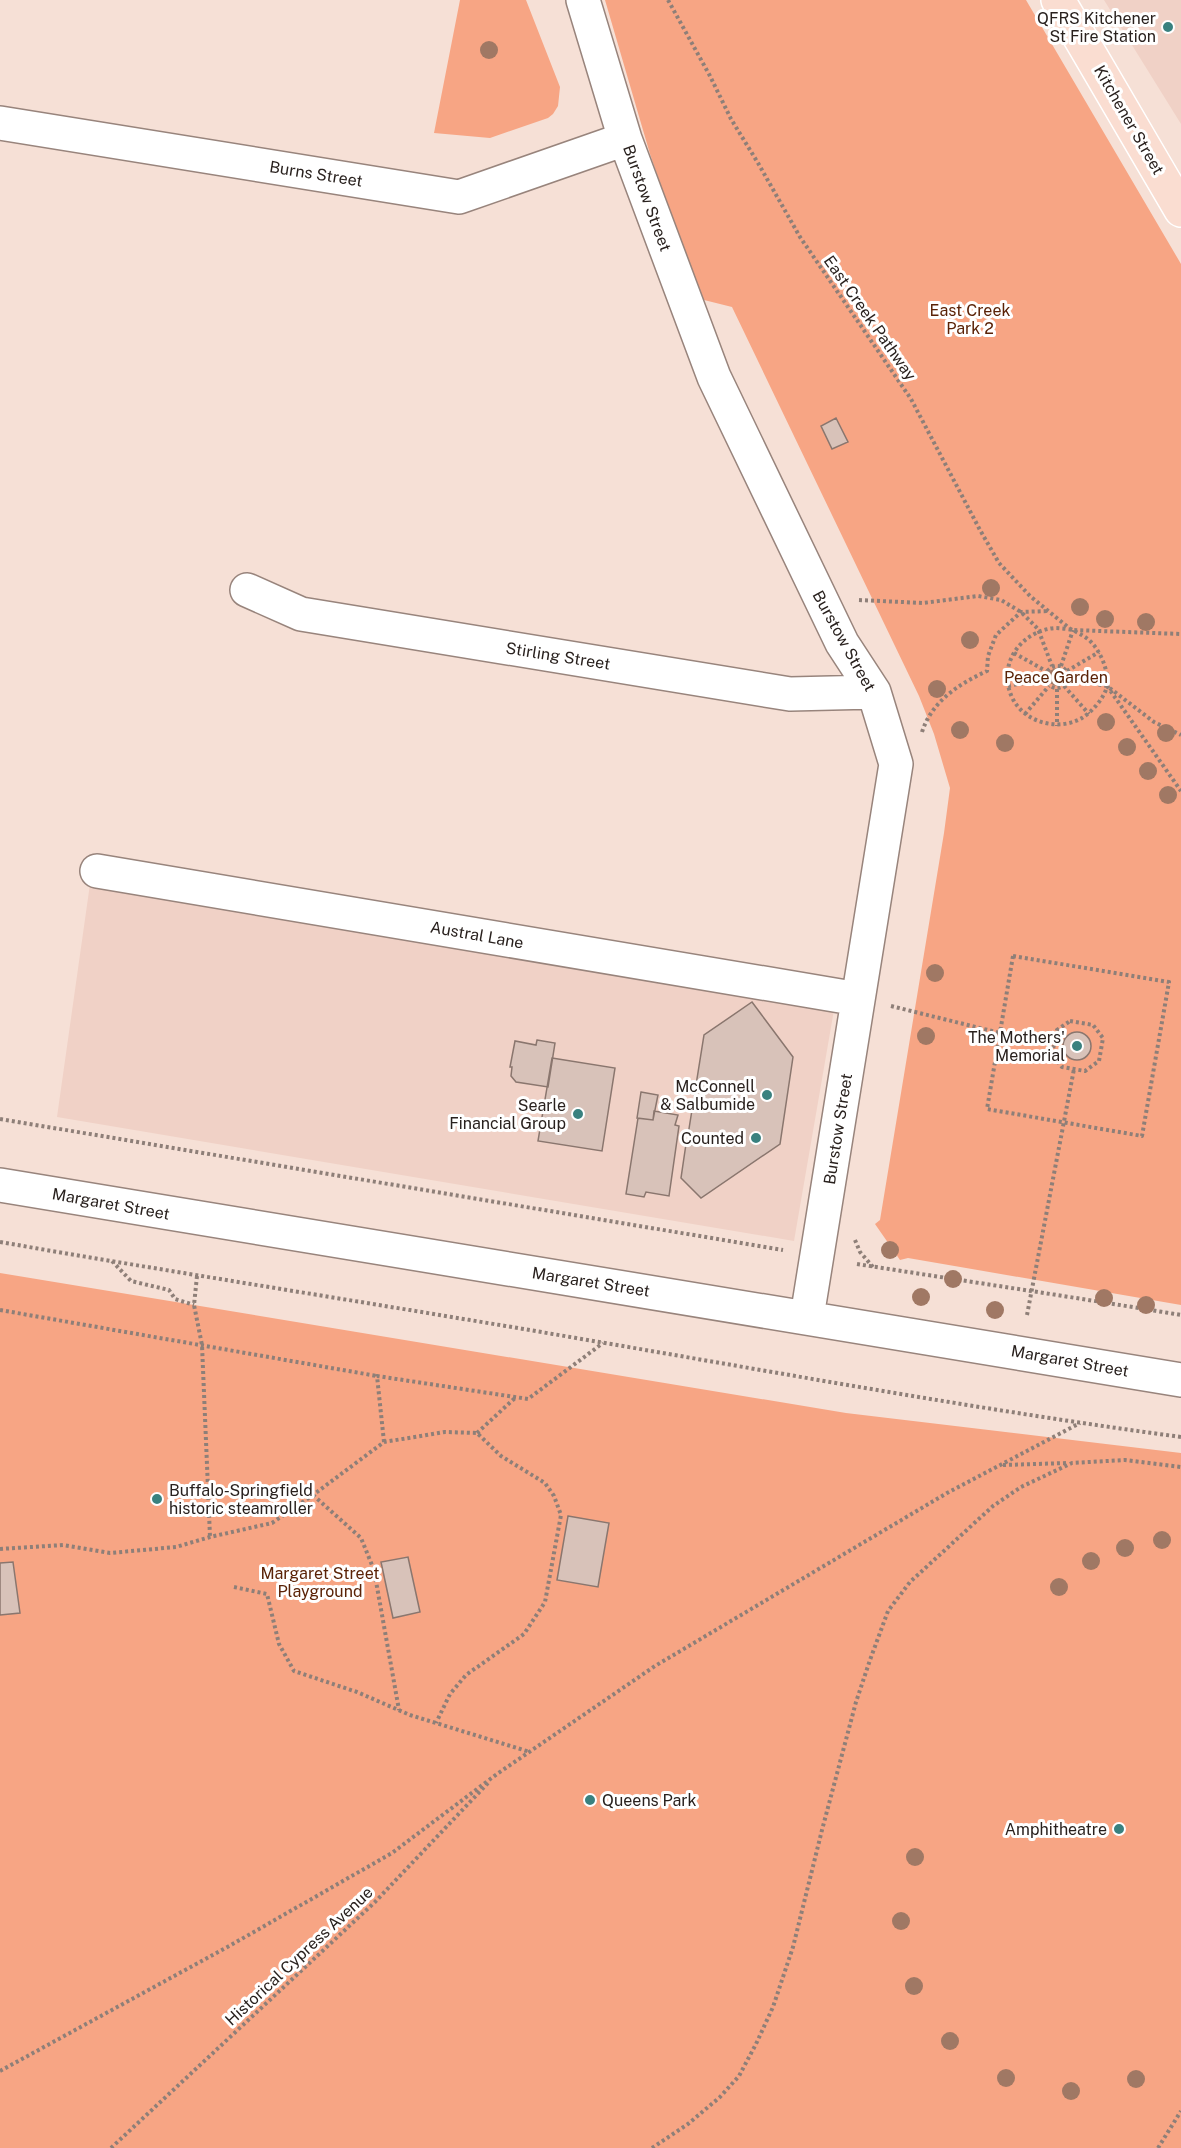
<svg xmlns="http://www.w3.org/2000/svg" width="1181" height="2148" font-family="'Public Sans',sans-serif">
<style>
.built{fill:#f0d1c6}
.green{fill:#f7a584}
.building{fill:#d8c2b9;stroke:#8a766e;stroke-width:1.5}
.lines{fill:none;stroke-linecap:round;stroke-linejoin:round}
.minor-casing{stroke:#98847c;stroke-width:36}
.major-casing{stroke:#fff;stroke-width:36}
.path{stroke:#8e7f78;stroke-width:4;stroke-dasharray:3 3;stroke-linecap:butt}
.minor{stroke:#fff;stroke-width:33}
.major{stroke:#faddd1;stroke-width:33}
.tree{fill:#a07864}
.poi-dot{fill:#39817f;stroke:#fff;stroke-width:2}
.labels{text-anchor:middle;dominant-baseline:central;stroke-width:6;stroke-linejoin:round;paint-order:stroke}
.poi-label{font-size:16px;fill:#29211e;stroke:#fff;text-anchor:end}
.street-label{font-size:16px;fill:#29211e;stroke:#fff}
.park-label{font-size:16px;fill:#5a2206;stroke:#fff}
</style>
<rect width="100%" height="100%" fill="#f6e0d6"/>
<path class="built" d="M1104,0H1181V124Z
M90,884L835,1004L794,1241L57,1117Z"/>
<path class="green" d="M460,0H526L560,87L558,106L553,114L548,118L490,138L434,133Z
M605,0H1026L1181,264V1305L908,1258L900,1260L875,1224L880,1220L944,833L950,788L934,734L919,696L732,307L700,299L650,154Z
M0,1273L846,1413L1181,1453V2148H0Z"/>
<path class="building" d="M836,418L848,442L832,449L821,426Z
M752,1002L793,1057L780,1144L701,1198L681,1178L686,1144L694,1145L688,1135L704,1035Z
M1063 1046a14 14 0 1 1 28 0a14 14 0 1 1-28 0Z
M537,1040L555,1043L548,1087L516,1082L511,1076L512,1067H510L515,1041L536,1045Z
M552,1058L615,1068L602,1151L538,1141Z
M641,1092L658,1095L653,1120L637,1118Z
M654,1111L678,1115L675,1125L679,1126L669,1196L646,1192L644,1197L626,1194L638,1118L653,1120Z
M568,1516L609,1523L598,1587L557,1580Z
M408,1557L420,1612L393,1618L381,1562Z
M13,1562L20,1613L0,1615V1563Z"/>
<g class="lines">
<defs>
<path id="minor" d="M583,0L625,139L714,377L842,643L874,692L896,764L807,1317
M0,123L459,197L625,139
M247,590L301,614L790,694L874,692
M97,871L858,999
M0,1185L1181,1380"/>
<path id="major" d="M1058,0L1181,210"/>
</defs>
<use href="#minor" class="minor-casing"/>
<use href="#major" class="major-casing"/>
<path class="path" d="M668,0L710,76L731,119L758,163L800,237L911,399L980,530L999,563L1030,596L1069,628C1076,632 1083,635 1089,640C1100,650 1109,670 1107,686C1105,697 1092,712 1082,718C1054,734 1013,719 1008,684C1003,655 1027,630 1055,628C1061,628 1068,629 1073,630L1181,634
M859,600L923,603L978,596L1001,600L1021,612L1038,629L1052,666
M1014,653L1046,671
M1046 677a11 11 0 1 1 22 0a11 11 0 1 1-22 0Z
M1061,666L1073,630
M1067,671L1099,652
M1069,679L1107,686L1154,722L1181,735
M1008,686L1045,679
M1064,686L1089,714
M1107,686L1181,791
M1057,689V726
M1025,714L1049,686
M922,732C932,701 959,684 987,671L988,656L996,635L1021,612L1048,611
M1013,956L1169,982L1142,1136L987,1109Z
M891,1006L1000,1033L1054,1042
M1070,1021L1093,1025L1103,1038L1099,1061L1085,1071L1062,1067L1052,1054L1057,1030Z
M0,1119L783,1250
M855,1240L860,1252L873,1267
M0,1242C201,1277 404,1308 605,1343C797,1376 988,1411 1181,1437
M112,1261L131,1281L169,1290L175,1299L194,1305
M857,1264C965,1281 1073,1297 1181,1315
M197,1276L194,1305L202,1345L210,1537
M0,1310L377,1376
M1027,1315L1074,1069
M477,1433L516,1397
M384,1442L377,1376L528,1399L603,1343
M1003,1465L1068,1463
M313,1495L361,1538L374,1570L399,1710
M0,1549L63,1545L110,1553L176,1547L210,1537L272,1523L313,1495L384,1442L445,1432L477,1433L501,1456L545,1483L554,1496L561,1515L545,1602L524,1634L466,1675L450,1694L436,1723
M234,1587L267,1594L279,1644L294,1671L357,1692L410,1715L530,1752
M0,2071L231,1945L392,1853L497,1774L655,1666L947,1493L1080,1423
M111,2148L375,1902L488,1783
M652,2148L688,2124L720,2097L739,2076L756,2044L773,2007L793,1947L822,1830L856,1702L870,1660L888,1611L910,1582L993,1506L1021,1487L1072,1463L1125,1460L1181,1467
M1158,2148L1181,2111"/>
<use href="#minor" class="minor"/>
<use href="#major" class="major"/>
</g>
<g class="tree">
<circle cx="489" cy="50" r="9"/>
<circle cx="991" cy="588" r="9"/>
<circle cx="1080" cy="607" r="9"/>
<circle cx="1105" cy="619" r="9"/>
<circle cx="1146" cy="622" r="9"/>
<circle cx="970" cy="640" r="9"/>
<circle cx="1057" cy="677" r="9"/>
<circle cx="937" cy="689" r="9"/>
<circle cx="1106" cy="722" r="9"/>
<circle cx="960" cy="730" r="9"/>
<circle cx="1166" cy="733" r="9"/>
<circle cx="1005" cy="743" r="9"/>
<circle cx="1127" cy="747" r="9"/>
<circle cx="1148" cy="771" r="9"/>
<circle cx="1168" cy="795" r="9"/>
<circle cx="935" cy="973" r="9"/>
<circle cx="926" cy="1036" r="9"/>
<circle cx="890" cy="1250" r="9"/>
<circle cx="953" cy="1279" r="9"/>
<circle cx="921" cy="1297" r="9"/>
<circle cx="1104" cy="1298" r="9"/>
<circle cx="1146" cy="1305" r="9"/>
<circle cx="995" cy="1310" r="9"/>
<circle cx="1162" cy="1540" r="9"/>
<circle cx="1125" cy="1548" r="9"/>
<circle cx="1091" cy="1561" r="9"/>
<circle cx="1059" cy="1587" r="9"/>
<circle cx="915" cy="1857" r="9"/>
<circle cx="901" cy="1921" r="9"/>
<circle cx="914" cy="1986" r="9"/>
<circle cx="950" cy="2041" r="9"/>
<circle cx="1006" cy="2078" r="9"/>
<circle cx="1136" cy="2079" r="9"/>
<circle cx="1071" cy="2091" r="9"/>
</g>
<g class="poi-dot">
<circle cx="1168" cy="27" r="6"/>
<circle cx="1077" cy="1046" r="6"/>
<circle cx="767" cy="1095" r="6"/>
<circle cx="578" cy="1114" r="6"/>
<circle cx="756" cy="1138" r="6"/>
<circle cx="157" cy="1499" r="6"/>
<circle cx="590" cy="1800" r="6"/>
<circle cx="1119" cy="1829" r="6"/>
</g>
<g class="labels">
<g class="poi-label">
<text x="1156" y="18">QFRS Kitchener<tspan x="1156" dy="18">St Fire Station</tspan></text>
<text x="1065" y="1037">The Mothers'<tspan x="1065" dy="18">Memorial</tspan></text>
<text x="755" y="1086">McConnell<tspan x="755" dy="18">&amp; Salbumide</tspan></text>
<text x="566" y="1105">Searle<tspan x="566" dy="18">Financial Group</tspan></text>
<text x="744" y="1138">Counted</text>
<text x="169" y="1490" text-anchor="start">Buffalo-Springfield<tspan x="169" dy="18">historic steamroller</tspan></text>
<text x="602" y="1800" text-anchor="start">Queens Park</text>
<text x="1107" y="1829">Amphitheatre</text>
</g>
<g class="street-label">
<text transform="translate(1129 120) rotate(60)">Kitchener Street</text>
<text transform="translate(316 174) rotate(9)">Burns Street</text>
<text transform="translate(647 198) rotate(70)">Burstow Street</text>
<text transform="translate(870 318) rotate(55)">East Creek Pathway</text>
<text transform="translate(844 641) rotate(61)">Burstow Street</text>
<text transform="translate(558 656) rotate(9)">Stirling Street</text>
<text transform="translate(477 935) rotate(10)">Austral Lane</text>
<text transform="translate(838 1129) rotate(-81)">Burstow Street</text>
<text transform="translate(111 1204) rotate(10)">Margaret Street</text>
<text transform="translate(591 1282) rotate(9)">Margaret Street</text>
<text transform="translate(1070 1361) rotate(10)">Margaret Street</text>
<text transform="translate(299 1956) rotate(-43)">Historical Cypress Avenue</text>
</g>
<g class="park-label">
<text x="970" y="310">East Creek<tspan x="970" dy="18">Park 2</tspan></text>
<text x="1056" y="677">Peace Garden</text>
<text x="320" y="1573">Margaret Street<tspan x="320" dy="18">Playground</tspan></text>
</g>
</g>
</svg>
